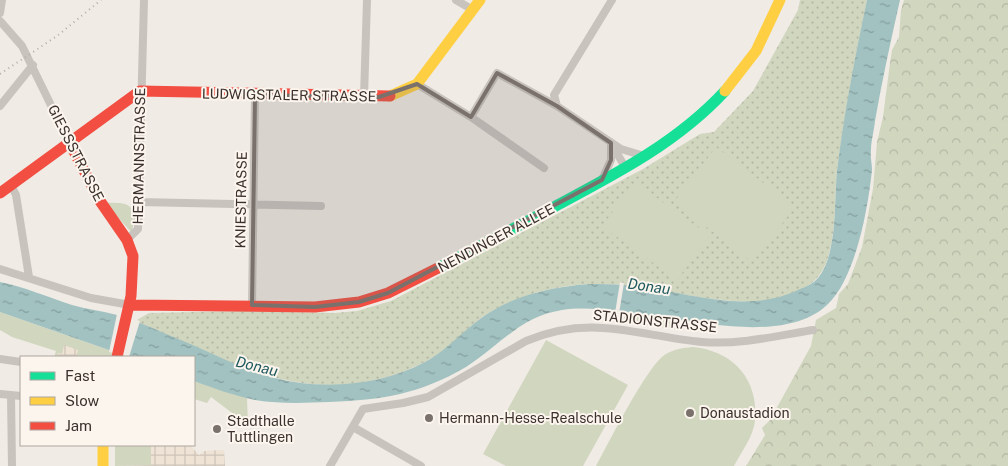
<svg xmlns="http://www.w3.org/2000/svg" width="1008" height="466" font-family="'Public Sans',sans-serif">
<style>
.grass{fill:url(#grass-dots)}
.forest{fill:url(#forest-crowns)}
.park{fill:#d1d6bf}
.plaza{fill:url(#plaza-grid)}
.water{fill:url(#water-ripples)}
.pier{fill:#f0ebe5}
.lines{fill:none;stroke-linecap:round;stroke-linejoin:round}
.street{stroke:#c9c3be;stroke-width:8}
.fast{stroke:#16e098;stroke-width:11}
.slow{stroke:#ffcf43;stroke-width:11}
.jam{stroke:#f24e42;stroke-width:11}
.rail{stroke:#b1aca8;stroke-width:2;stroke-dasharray:1 4;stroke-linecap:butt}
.marked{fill:#7a716c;fill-opacity:0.2;stroke:#7a716c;stroke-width:4;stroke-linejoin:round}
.poi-dot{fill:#7a716c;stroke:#fbf5ee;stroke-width:2}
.labels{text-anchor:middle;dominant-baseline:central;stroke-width:4;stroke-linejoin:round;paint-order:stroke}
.street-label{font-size:14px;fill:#3b302b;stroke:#fbf5ee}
.poi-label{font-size:14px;fill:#3b302b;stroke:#fbf5ee;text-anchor:start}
.water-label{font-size:15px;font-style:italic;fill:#1f5a5e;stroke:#fbf5ee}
</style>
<defs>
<pattern id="grass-dots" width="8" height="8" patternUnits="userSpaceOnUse" patternTransform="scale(1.25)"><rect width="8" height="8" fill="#d1d6bf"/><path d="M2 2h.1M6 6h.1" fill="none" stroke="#b4b8a4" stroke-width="1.8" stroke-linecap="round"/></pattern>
<pattern id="forest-crowns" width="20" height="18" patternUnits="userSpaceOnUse" patternTransform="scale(1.25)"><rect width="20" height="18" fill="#d1d6bf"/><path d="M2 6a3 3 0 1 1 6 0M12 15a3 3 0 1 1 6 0" fill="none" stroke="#b4b8a4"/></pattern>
<pattern id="plaza-grid" width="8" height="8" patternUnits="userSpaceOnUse" patternTransform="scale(1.25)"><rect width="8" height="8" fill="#eee3d5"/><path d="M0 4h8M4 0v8" fill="none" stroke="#cdc3b7"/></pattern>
<pattern id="water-ripples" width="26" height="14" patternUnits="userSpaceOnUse" patternTransform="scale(1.25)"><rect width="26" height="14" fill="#a1c2c1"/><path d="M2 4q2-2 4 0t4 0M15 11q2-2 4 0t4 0" fill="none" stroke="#849e9d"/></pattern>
</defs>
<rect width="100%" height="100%" fill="#f0ebe5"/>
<path class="grass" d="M800,0H867C855,56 845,113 837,170C834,199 838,255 817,278C778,321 684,293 636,286C615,284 595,283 575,285C544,289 516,297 489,313C474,321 463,335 450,346C419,370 376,384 337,385C266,388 199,347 135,321L149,313L245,311L335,313L357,311L391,301L643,169L700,134L714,132L753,91L798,10Z"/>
<path class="forest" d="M904,0H1008V466H746L765,435L762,428L770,420L811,346L816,320L836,308L839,294L848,284L862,247L873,189L877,142L883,117L890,63L892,50L899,37L901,10Z"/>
<path class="park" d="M716,147L795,207L752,262L674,202Z
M635,182L710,236L677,280L602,226Z
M105,203C131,202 137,205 132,233Z
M0,312L129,357H54L56,351L12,337L0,330Z
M625,312L677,319L676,329L623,322Z
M546,340L628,385L583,466H506L483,454Z
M692,347C732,350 759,379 755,420C754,436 741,452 734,466H596C609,443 647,365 666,354C675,349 683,348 692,347Z
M194,381L247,398L248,425L211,397L207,403L194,399Z
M115,445H151L152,465L115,466Z"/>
<path class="plaza" d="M64,345L78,350L76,357H57L58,353L62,354Z
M151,445H190L199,455L204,451L224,450L225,466H115L151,465Z"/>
<path class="water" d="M867,0H900C891,40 882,80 875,121C874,131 871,141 871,150C870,157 872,163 872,170C868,208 856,277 828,304C773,358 633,299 562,310C519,317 501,345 466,367C420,394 382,400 329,402C304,403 280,404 255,400C235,396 213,388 194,381V357H129L0,312V282C24,287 48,297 72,305C86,309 102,311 117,315C137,321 157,330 176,338C216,354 257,378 301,383C342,388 388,382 425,362C442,353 455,339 470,327C498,302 533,291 570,286C591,283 612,284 634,286C688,292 745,315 798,290C805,287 813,284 818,278C838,254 834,200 837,171C844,114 855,56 867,0Z"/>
<path class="pier" d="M620,282L624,283L619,314L615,313Z
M117,314L140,321L129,357L109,352Z"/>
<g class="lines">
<path class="street" d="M456,0L473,10
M0,13L2,0
M0,21L22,46L69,142
M417,84L471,117L544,168
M364,97L367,0
M0,106L33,65
M557,106L554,95L612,0
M471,117L497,73L557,106L621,149L644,156
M612,145L625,167
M602,180L611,160V143
M12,187L16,195L29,277
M139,202L321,206
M127,240L138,229L144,0
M0,269L91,298L130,305
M252,305L255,95
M0,359L21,362
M0,394L21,396
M11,395L12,466
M353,427L421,466
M330,466L363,409L403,403L428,397L526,341C592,313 637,336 702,342C738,345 777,336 813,330"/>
<path class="fast" d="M438,268C476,249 514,228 552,208C614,175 677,143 725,91"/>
<path class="slow" d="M725,91L756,51L780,0
M390,96L417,84L480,0
M103,445V466"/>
<path class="jam" d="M69,142L100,201L127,240L133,256L131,296L117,357
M0,193L140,91L390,96
M130,305L315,307L359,302L388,293L438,268"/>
<path class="rail" d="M0,74L57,36L101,0"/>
</g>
<path class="marked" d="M497,73L557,106L611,143V160L602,180L388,293L359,302L315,307L252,305L255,95L379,97L417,84L471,117Z"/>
<g class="poi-dot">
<circle cx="690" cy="413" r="5"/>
<circle cx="429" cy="418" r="5"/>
<circle cx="217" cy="429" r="5"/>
</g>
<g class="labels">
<g class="street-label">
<text transform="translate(289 95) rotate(1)">LUDWIGSTALER STRASSE</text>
<text transform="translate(76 153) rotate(63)">GIESSSTRASSE</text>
<text transform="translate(139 156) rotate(-89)">HERMANNSTRASSE</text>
<text transform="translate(241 200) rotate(-89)">KNIESTRASSE</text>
<text transform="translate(496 238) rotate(-28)">NENDINGER ALLEE</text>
<text transform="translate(655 321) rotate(6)">STADIONSTRASSE</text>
</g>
<g class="poi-label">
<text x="700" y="413">Donaustadion</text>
<text x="439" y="418">Hermann-Hesse-Realschule</text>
<text x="227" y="421">Stadthalle<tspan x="227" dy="16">Tuttlingen</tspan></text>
</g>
<g class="water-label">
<text transform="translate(649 286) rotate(8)">Donau</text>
<text transform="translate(257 366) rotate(14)">Donau</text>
</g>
</g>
<rect x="20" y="356" width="175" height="90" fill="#fbf5ee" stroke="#aea6a0"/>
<rect x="30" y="372" width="25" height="8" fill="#16e098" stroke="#aea6a0"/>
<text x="65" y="381" font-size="15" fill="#3b302b">Fast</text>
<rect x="30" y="397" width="25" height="8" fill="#ffcf43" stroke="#aea6a0"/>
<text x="65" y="406" font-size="15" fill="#3b302b">Slow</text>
<rect x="30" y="422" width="25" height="8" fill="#f24e42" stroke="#aea6a0"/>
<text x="65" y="431" font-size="15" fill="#3b302b">Jam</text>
</svg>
